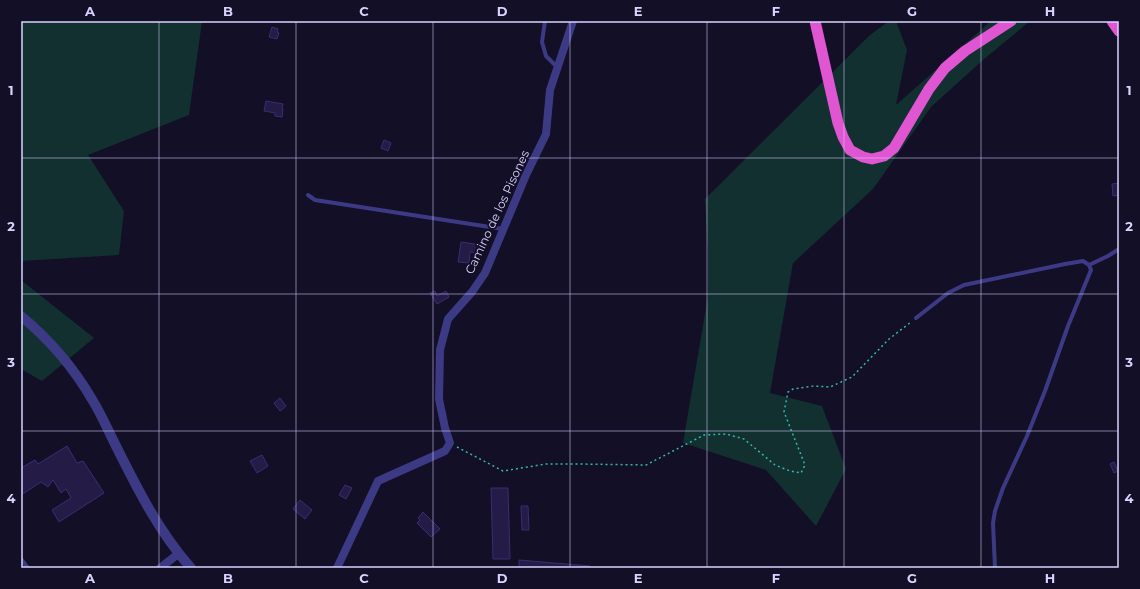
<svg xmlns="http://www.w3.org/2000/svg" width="1140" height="589" font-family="Montserrat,sans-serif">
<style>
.green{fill:#12302f}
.building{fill:#241b47;stroke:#3b2d73}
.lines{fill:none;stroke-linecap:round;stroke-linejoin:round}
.path{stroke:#2fb8b0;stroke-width:1.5;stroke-dasharray:2 3;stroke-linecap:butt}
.service{stroke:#3d3a85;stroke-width:4}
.minor{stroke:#3d3a85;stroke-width:8}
.tertiary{stroke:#3d3a85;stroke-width:10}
.trunk{stroke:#e055d1;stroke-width:11}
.grid{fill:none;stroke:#d9d4ff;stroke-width:1;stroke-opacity:0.55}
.labels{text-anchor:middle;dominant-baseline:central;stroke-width:4;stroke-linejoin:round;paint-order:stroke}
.street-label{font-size:12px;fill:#d9d4ff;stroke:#130f26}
.neatline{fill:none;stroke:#d9d4ff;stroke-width:1.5}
.grid-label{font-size:13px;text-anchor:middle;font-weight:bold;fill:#d9d4ff}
</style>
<rect width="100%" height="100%" fill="#130f26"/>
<path class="green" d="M21,21H202L189,115L88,155L124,211L119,255L21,261Z
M889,21H896L907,50L896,105L991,21H1030L983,60L931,107L873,189L793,263L770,393L822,406L846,469L816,526L766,470L683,443L708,296V254L705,199L870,35Z
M21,280L94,338L42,381L21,369Z"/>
<path class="building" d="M272,27L278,29L277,32L279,33L277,39L269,37Z
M266,101L283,104L282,108L283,109L282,117L275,116V113L264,111Z
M384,140L391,143L388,151L381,148Z
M1119,183V195L1113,196L1112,184Z
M461,242L481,245L480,253L470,252L469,263L458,262Z
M435,291L437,296L446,291L449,297L437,304L430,293Z
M280,398L286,406L280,411L274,403Z
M67,446L77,463L83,461L104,493L59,522L52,510L71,498L66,489L61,493L53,480L48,487L41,482L21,495V468L35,460L38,464Z
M262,455L268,466L257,473L250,461Z
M1114,462L1118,471L1114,473L1110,464Z
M345,485L352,488L346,499L339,495Z
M491,488H508L510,559H493Z
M300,500L312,510L305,519L293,509Z
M521,506H528L529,530H522Z
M423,512L440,529L431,537L417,523L420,520L418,518Z
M519,560L590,566V568H519Z"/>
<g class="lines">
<path class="path" d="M457,447L503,471L546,464H579L646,465L704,435L726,434L744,439L775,465L790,471L801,473L805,465L784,412L788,392L793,389L814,386L830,387L852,377L889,339L911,322"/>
<path class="service" d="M545,21L542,42L546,56L557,67
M308,195L315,200L503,229
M1089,265L1108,256L1119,249
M916,318L948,293L964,285L1065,264L1083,261L1089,265L1091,270L1068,326L1045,391L1027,436L1003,488L995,511L993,523L995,568
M21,559L28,568"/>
<path class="minor" d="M160,568L178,554
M337,568L378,481L445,451L450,443L445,428L439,399L440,350L448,319L472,292L485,273L526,175L546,134L550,90L573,21"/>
<path class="tertiary" d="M21,316C50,340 74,368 93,401C101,414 107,428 114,442C136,486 158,531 191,568"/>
<path class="trunk" d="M815,21L838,123L843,137L850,150L863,157L872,159L884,156L894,148L929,89L945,68L965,51L1011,21
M1112,21L1119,31"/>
</g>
<path class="grid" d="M159,21V568M296,21V568M433,21V568M570,21V568M707,21V568M844,21V568M981,21V568M21,158H1119M21,294H1119M21,431H1119"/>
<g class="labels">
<g class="street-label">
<text transform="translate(497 212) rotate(-65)">Camino de los Pisones</text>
</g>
</g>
<rect width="1140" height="589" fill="none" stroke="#130f26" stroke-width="44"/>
<rect x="22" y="22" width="1096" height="545" class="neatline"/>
<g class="grid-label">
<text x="90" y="16">A</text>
<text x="228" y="16">B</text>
<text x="364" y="16">C</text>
<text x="502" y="16">D</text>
<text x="638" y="16">E</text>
<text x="776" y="16">F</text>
<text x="912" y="16">G</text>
<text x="1050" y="16">H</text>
<text x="11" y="95">1</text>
<text x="1129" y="95">1</text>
<text x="11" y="231">2</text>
<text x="1129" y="231">2</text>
<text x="11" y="367">3</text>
<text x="1129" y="367">3</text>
<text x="11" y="503">4</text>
<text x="1129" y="503">4</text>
<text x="90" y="583">A</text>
<text x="228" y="583">B</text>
<text x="364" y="583">C</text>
<text x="502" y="583">D</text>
<text x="638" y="583">E</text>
<text x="776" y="583">F</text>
<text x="912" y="583">G</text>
<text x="1050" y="583">H</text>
</g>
</svg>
